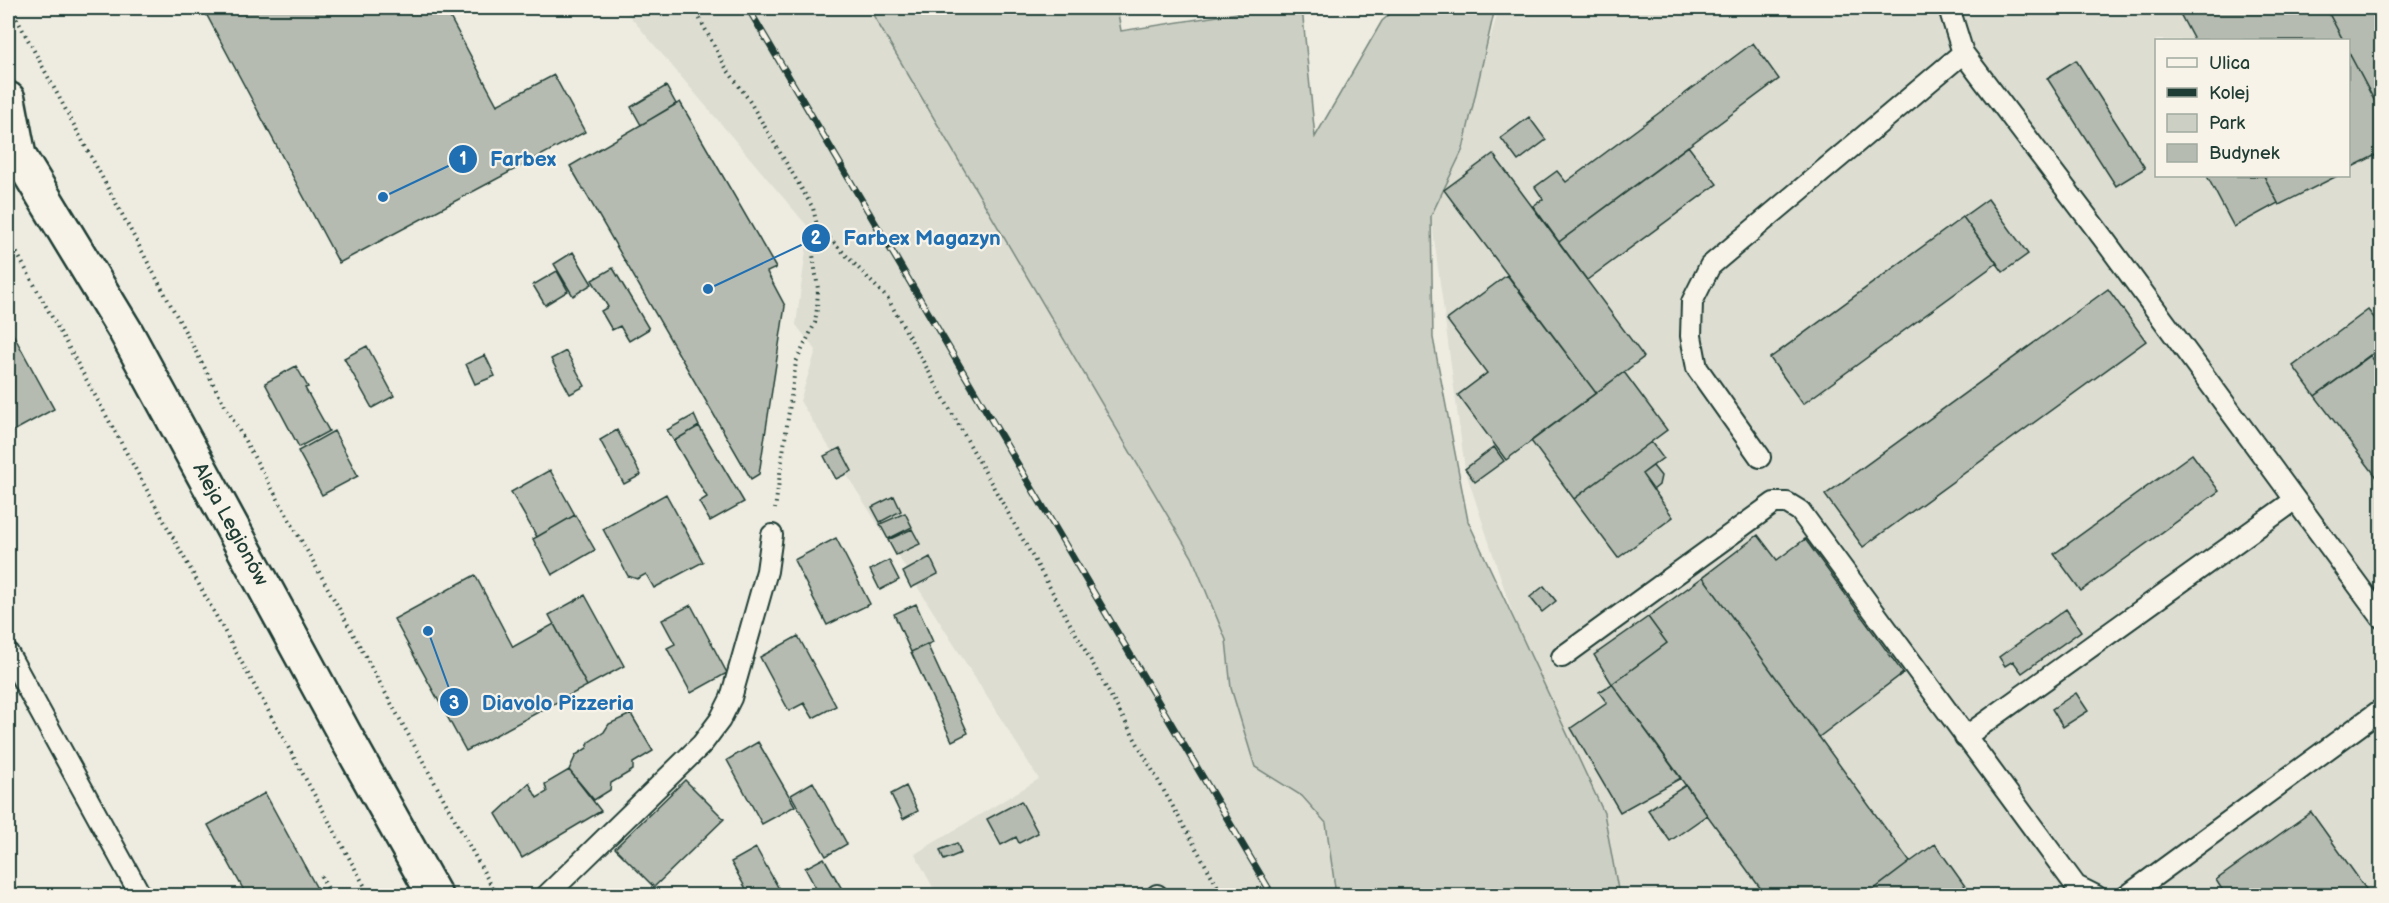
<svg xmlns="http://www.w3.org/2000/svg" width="2389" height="903" font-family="'Balsamiq Sans',sans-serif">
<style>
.built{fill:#ddddd2;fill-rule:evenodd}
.green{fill:#cccfc4;stroke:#76867c;stroke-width:1.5}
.building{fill:#b5bbb0;stroke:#1f3d34;stroke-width:1.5}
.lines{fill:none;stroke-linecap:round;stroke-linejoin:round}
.service-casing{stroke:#1f3d34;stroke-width:24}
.secondary-casing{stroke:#1f3d34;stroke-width:38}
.path{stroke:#1f3d34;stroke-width:4;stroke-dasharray:1.5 4.5;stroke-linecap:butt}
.service{stroke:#f7f3e8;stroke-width:20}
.secondary{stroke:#f7f3e8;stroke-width:33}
.rail-casing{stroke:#1f3d34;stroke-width:7}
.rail{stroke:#f7f3e8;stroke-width:4.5;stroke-dasharray:14;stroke-linecap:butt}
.labels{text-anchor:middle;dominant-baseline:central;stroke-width:4.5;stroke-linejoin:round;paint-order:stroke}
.street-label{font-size:20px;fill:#1f3d34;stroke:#f7f3e8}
.leader{fill:none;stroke:#1f6fb2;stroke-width:2}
.callout-dot{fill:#1f6fb2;stroke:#f7f3e8;stroke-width:2}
.mark-label{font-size:18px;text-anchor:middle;font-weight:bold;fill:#fff}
.callout-label{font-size:21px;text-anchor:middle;font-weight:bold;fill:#1f6fb2;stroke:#f7f3e8;stroke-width:4.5;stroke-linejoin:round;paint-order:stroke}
</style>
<rect width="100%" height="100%" fill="#eeece1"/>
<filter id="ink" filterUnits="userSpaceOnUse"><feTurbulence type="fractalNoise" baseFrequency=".0167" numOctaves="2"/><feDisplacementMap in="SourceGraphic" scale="12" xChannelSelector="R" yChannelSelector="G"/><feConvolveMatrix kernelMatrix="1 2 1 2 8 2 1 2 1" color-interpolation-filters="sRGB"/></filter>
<g filter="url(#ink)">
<path class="built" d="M623,8H869L1182,540L1397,895H937L915,854L1039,779L800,401L816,350L796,325L809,228Z
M1499,8H2381V895H1605L1465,469L1431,216L1483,63ZM2156,40H2348V176H2156Z"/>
<path class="green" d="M869,8H1117L1121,31L1270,8H1302L1315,137L1382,21L1397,8H1495L1463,149L1431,216L1433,338L1468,521L1604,813L1619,895H1336L1326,823L1302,796L1255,767L1231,688L1226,640L1192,557Z"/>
<path class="building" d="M203,8H445L497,105L554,75L585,132L339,263Z
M2177,8H2326L2343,40H2194Z
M2326,8H2382V23L2374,27L2382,42V115L2348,51V40H2343Z
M1753,43L1779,79L1559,242L1533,206L1543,199L1535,187L1557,171L1566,182Z
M2348,51L2382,115V152L2348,169Z
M2076,60L2145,168L2116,186L2047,78Z
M666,86L676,104L641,125L631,107Z
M680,102L776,268L767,272L785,306L759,474L751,479L570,166Z
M1529,117L1546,140L1518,161L1501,138Z
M1688,146L1717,184L1587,280L1559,242Z
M1493,154L1644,357L1596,393L1444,190Z
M2207,176H2264L2278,203L2234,227Z
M2264,176H2337L2279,205Z
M1988,199L2028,254L2003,272L1963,217Z
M1963,217L1997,263L1803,404L1770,358Z
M573,252L592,284L573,296L554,264Z
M613,268L649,329L629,341L620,326L612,330L601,311L608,307L592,280Z
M557,271L568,291L545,305L533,285Z
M1507,275L1596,393L1506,460L1458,395L1487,373L1447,320Z
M2108,289L2146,341L1863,547L1825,495Z
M2368,310L2382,328V347L2315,396L2293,366Z
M8,325L54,409L8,434Z
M367,346L394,396L372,408L344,358Z
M566,351L585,386L570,394L551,359Z
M485,355L495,376L475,384L466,364Z
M2370,355L2382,371V484L2315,396Z
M296,366L308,387L305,388L329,431L299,447L265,383Z
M1624,372L1667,430L1574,499L1531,441Z
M694,415L699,426L674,441L667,430Z
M699,426L744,502L710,521L699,502L707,497L674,441Z
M617,430L641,475L624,484L600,440Z
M334,431L358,476L322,495L298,451Z
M1651,442L1663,458L1642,474L1673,517L1618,558L1574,499Z
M1494,447L1504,461L1475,482L1465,469Z
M840,448L852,471L836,479L824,456Z
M2192,454L2219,491L2081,591L2054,554Z
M1653,466L1661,476L1659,485L1653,490L1642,474Z
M550,470L575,515L537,537L511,492Z
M666,494L703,562L654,588L646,574L637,579L628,576L603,529Z
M894,496L901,511L880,522L872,507Z
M905,513L912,527L888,539L880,524Z
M575,515L595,550L552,575L533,539Z
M912,529L920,544L896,555L888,540Z
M1758,535L1777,560L1805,539L1903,673L1819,737L1703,577Z
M836,538L870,604L827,625L794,560Z
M930,557L938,574L911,588L903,572Z
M889,560L899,580L880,590L870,570Z
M475,575L513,647L554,624L587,686L466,751L394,619Z
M1703,577L1910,862L1865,896H1766L1612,684L1667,643L1648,617Z
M1544,586L1556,601L1542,612L1530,597Z
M585,595L624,666L587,686L549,615Z
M916,604L933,642L911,652L894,614Z
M691,605L727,673L691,693L667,648L675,644L662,620Z
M2066,609L2081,631L2022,673L2013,661L2005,666L1999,657Z
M1648,617L1667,643L1612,684L1594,655Z
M798,636L836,706L813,718L804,703L789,711L760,657Z
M927,644L968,733L952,741L911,652Z
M1612,684L1681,778L1620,812L1571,728L1607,703L1599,692Z
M2076,693L2088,711L2063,727L2052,709Z
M631,714L653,751L633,763V770L611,783L610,790L594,800L569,770L576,755L587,748L589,742L604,732L609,724Z
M758,742L795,806L762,824L727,760Z
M569,770L601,811L522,858L496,814L529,783L537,798L547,792L545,784Z
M685,780L724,819L654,887L615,848Z
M813,782L847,844L826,856L791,795Z
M1686,785L1707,815L1670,841L1648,810Z
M906,786L918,811L903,819L891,794Z
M265,793L321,896H247L208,825Z
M1021,801L1038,833L1019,843L1016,837L1001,845L987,819Z
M2311,812L2371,896H2226L2216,880Z
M957,843L961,853L944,860L940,850Z
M1935,844L1972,896H1865L1910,862Z
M756,848L783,896H750L731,862Z
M824,858L846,896H820L805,868Z"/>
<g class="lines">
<defs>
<path id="service" d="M1949,8L1963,53L2103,238L2382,618
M1760,457L1697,368L1691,336L1692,302L1710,266L1963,53
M8,653L141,896
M1562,657L1774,503H1787L1800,511L2076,886L2096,896
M1965,737L2295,500
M1157,895V896
M546,896L702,744L720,720L731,698L767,571L772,535
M2127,896L2382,709"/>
<g id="secondary">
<path d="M8,99L19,156"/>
<path id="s1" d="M8,144L19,156L126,332L345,735L435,896"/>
</g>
</defs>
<use href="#service" class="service-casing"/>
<use href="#secondary" class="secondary-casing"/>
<path class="path" d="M11,8L223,402L319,572L497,896
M694,8L726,68L747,97L813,208L817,225L813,255L818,289L817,308L815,323L796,362L775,509
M817,225L888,299L1223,896
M8,237L370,896
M321,876L332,896"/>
<use href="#service" class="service"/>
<use href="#secondary" class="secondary"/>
<defs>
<path id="rail" d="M748,8L1273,896"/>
</defs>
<use href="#rail" class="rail-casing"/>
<use href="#rail" class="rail"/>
</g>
</g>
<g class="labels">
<g class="street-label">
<text stroke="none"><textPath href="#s1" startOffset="441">Aleja Legionów</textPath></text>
</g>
</g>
<path class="leader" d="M383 197L463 159M708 289L816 238M428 631L454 702"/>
<g class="callout-dot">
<circle cx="383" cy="197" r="6"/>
<circle cx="708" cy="289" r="6"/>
<circle cx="428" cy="631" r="6"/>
<circle cx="463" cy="159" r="15"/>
<circle cx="816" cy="238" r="15"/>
<circle cx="454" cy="702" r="15"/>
</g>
<g class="mark-label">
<text x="463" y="165">1</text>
<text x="816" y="244">2</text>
<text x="454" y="709">3</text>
</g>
<g class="callout-label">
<text x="523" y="166">Farbex</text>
<text x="922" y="245">Farbex Magazyn</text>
<text x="558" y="710">Diavolo Pizzeria</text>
</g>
<rect width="2389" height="903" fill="none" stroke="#f7f3e8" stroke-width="30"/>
<rect x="15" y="15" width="2359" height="873" fill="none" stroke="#1f3d34" stroke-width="2" filter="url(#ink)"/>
<rect x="2155" y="39" width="195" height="138" fill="#f7f3e8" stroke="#a1aaa0" stroke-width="1.5"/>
<rect x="2167" y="58" width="30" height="9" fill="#f7f3e8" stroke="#a1aaa0" stroke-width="1.5"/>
<text x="2209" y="69" font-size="18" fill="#1f3d34">Ulica</text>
<rect x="2167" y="88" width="30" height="9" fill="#1f3d34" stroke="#a1aaa0" stroke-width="1.5"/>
<text x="2209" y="99" font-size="18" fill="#1f3d34">Kolej</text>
<rect x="2167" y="114" width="30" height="18" fill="#cccfc4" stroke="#a1aaa0" stroke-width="1.5"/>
<text x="2209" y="129" font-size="18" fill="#1f3d34">Park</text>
<rect x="2167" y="144" width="30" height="18" fill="#b5bbb0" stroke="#a1aaa0" stroke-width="1.5"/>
<text x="2209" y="159" font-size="18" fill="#1f3d34">Budynek</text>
</svg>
